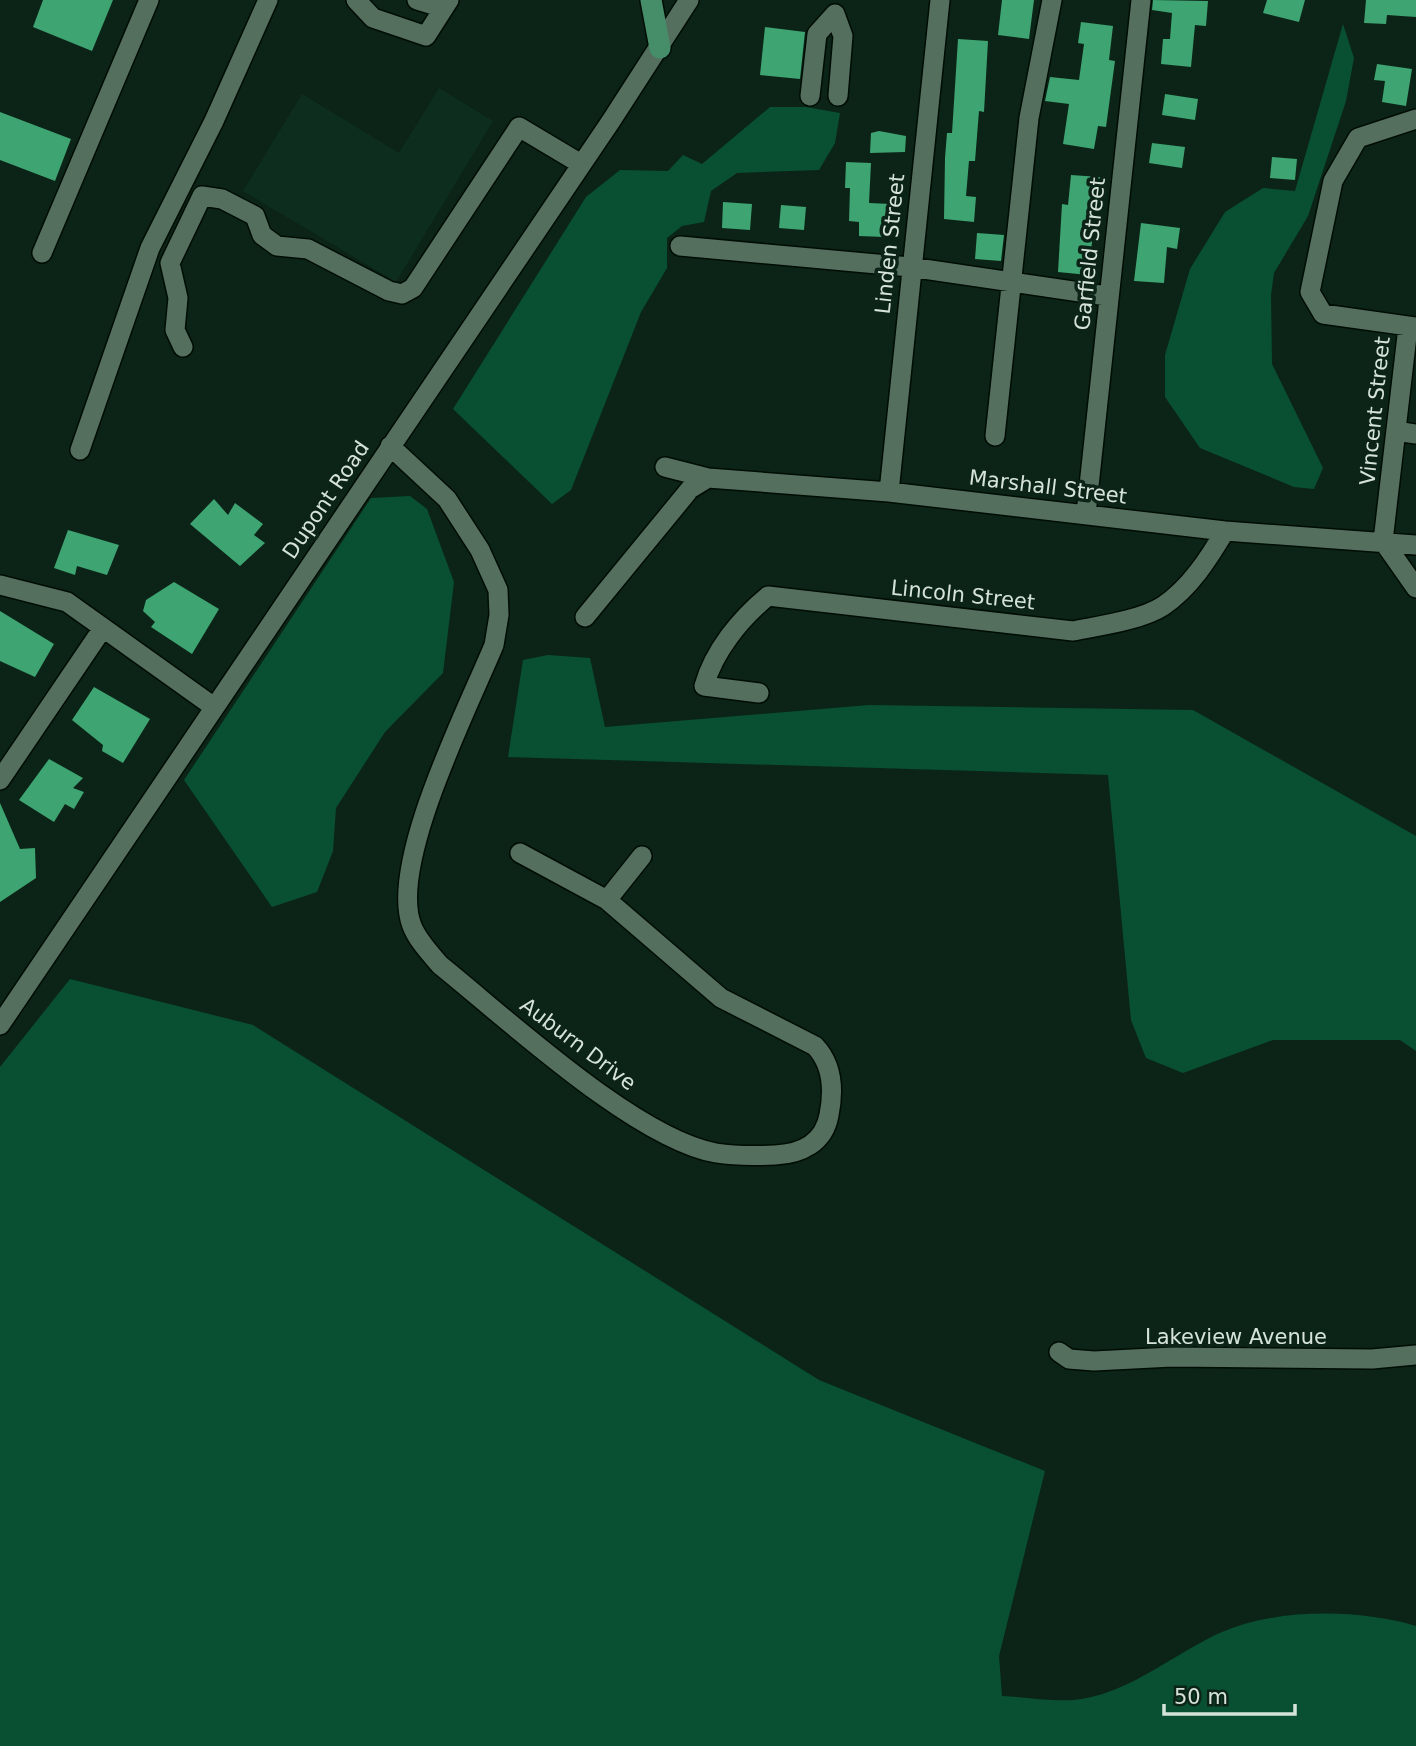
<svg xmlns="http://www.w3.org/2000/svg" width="1416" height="1746" font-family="'DejaVu Sans',sans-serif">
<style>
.built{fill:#0d2e1e}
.green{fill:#085031}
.building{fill:#3ea471}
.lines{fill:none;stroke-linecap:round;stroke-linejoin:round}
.minor-casing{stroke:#000d04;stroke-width:22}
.major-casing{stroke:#000d04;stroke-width:24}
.minor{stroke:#556f5f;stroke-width:19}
.major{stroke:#468e69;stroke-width:21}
.labels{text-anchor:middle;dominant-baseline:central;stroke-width:7;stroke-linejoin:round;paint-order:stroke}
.street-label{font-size:21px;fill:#d5e3da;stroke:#0c2417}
</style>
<rect width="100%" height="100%" fill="#0c2417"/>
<path class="built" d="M439,88L493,121L396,282L243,191L302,94L399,153Z"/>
<path class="green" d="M1343,24L1354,58L1346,101L1308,216L1274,273L1271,295L1272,364L1323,468L1314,489L1294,487L1200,448L1165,397V355L1190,269L1225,212L1263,188L1295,191Z
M770,107H806L840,113L835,143L819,170L737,173L711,191L704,222L682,226L667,238V268L641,312L571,490L552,504L453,409L586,197L620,170L668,171L683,155L702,164Z
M410,496L427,509L454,582L443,673L385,732L336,808L333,851L317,892L272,907L184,780L371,498Z
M548,655L590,658L605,727L869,705L1193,710L1416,836V1051L1400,1040H1273L1183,1073L1146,1058L1131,1020L1108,775L508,757L523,660Z
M70,979L253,1025L819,1380L1045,1471L999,1656L1002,1696C1027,1697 1057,1703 1082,1699C1134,1690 1175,1653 1222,1632C1278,1608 1358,1609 1416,1626V1746H0V1067Z"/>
<path class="building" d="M43,0H113L92,51L33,27Z
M1002,0H1034L1029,39L998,35Z
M1153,0L1208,1L1206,26L1195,25L1191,67L1161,64L1163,39H1170L1172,13L1152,10Z
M1267,0H1305L1299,22L1263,13Z
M1366,0H1416V17L1387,15L1386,24L1364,23Z
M1081,22L1113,26L1109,60L1115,61L1106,127L1098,126L1094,149L1063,144L1069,104L1045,101L1050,77L1079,80L1084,44L1078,43Z
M765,27L805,32L800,79L760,75Z
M958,39L988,41L984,112L979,111L975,161H969L966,196L976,197L974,222L944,219L945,158L947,133H952Z
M1377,64L1412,69L1406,106L1382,102L1385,81L1374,80Z
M1165,94L1198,99L1195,120L1162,115Z
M0,112L71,139L55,181L0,160Z
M879,131L906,136L905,152L870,153L871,133Z
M1152,143L1185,147L1182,168L1149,163Z
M1272,157L1297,159L1295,180L1270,178Z
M846,162L871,163L869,203L891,204V221H885L884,237L859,236V222L849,221L850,188H845Z
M1071,175L1100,177L1088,275L1058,272L1062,204L1068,205Z
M723,202L752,204L750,230L722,228Z
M781,205L806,207L804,230L779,228Z
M1141,223L1180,228L1177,249L1167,247L1164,283L1134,281Z
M977,233L1004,235L1001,261L975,259Z
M214,499L228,515L235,503L263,524L254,535L265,543L240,566L190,524Z
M68,530L119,545L107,575L77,566L75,575L54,568Z
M174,582L219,609L192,654L151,627L155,622L143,611L146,600Z
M0,611L54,644L35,677L0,661Z
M94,687L150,719L123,763L102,751L103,745L72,720Z
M49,759L83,778L73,788L84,792L74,809L65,804L54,822L19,800Z
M0,803L20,849L35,848L36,878L0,902Z"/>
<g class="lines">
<defs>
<path id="minor" d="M356,0L373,18L426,36L449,0
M417,0L443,8
M835,14L843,36L838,96
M810,96L817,34L835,14
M1416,119L1358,138L1333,181L1310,292L1323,314L1416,327
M680,246L910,267L1107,296
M42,253L149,0
M183,347L175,330L178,298L170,263L202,196L222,199L255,216L262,235L277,246L308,249L389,291L402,294L413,288L519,127L581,164
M1396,431L1416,434
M995,436L1029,118L1052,0
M390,446L447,499L480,550L498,590L499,615L494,645C468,708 388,865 412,926C418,941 430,953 440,965C506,1018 636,1139 716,1153C735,1156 756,1156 775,1155C801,1154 824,1143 829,1115C834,1090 833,1065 815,1046L721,998L607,900L520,853
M80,450L150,248L214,121L268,0
M665,467L708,478
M889,492L940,0
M1086,514L1141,0
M1383,541L1408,327
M1383,541L1416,588
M0,585L67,602L214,707
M585,617L690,489L708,478L889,492L1225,531L1416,545
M759,693L704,686C714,651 740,619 768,596L1073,631C1098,626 1142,620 1163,606C1190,588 1209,558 1225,531
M0,780L103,628
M607,900L642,856
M0,1025L611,121L689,0
M1059,1352L1069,1359L1094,1361L1172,1357L1372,1359L1416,1355"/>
<path id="major" d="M651,0L660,48"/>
</defs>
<use href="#minor" class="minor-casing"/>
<use href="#major" class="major-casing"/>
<use href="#minor" class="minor"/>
<use href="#major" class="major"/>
</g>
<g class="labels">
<g class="street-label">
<text transform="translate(890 244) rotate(-84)">Linden Street</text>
<text transform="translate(1090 254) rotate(-84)">Garfield Street</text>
<text transform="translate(1375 411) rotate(-84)">Vincent Street</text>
<text transform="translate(1048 487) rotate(7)">Marshall Street</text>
<text transform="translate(326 500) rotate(-56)">Dupont Road</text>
<text transform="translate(963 595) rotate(6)">Lincoln Street</text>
<text transform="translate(578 1044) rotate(37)">Auburn Drive</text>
<text x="1236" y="1337">Lakeview Avenue</text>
</g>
</g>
<path d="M1164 1704v10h131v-10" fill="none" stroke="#d5e3da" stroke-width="3.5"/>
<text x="1174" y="1704" font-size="21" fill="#d5e3da" stroke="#0c2417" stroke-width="5" paint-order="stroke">50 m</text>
</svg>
